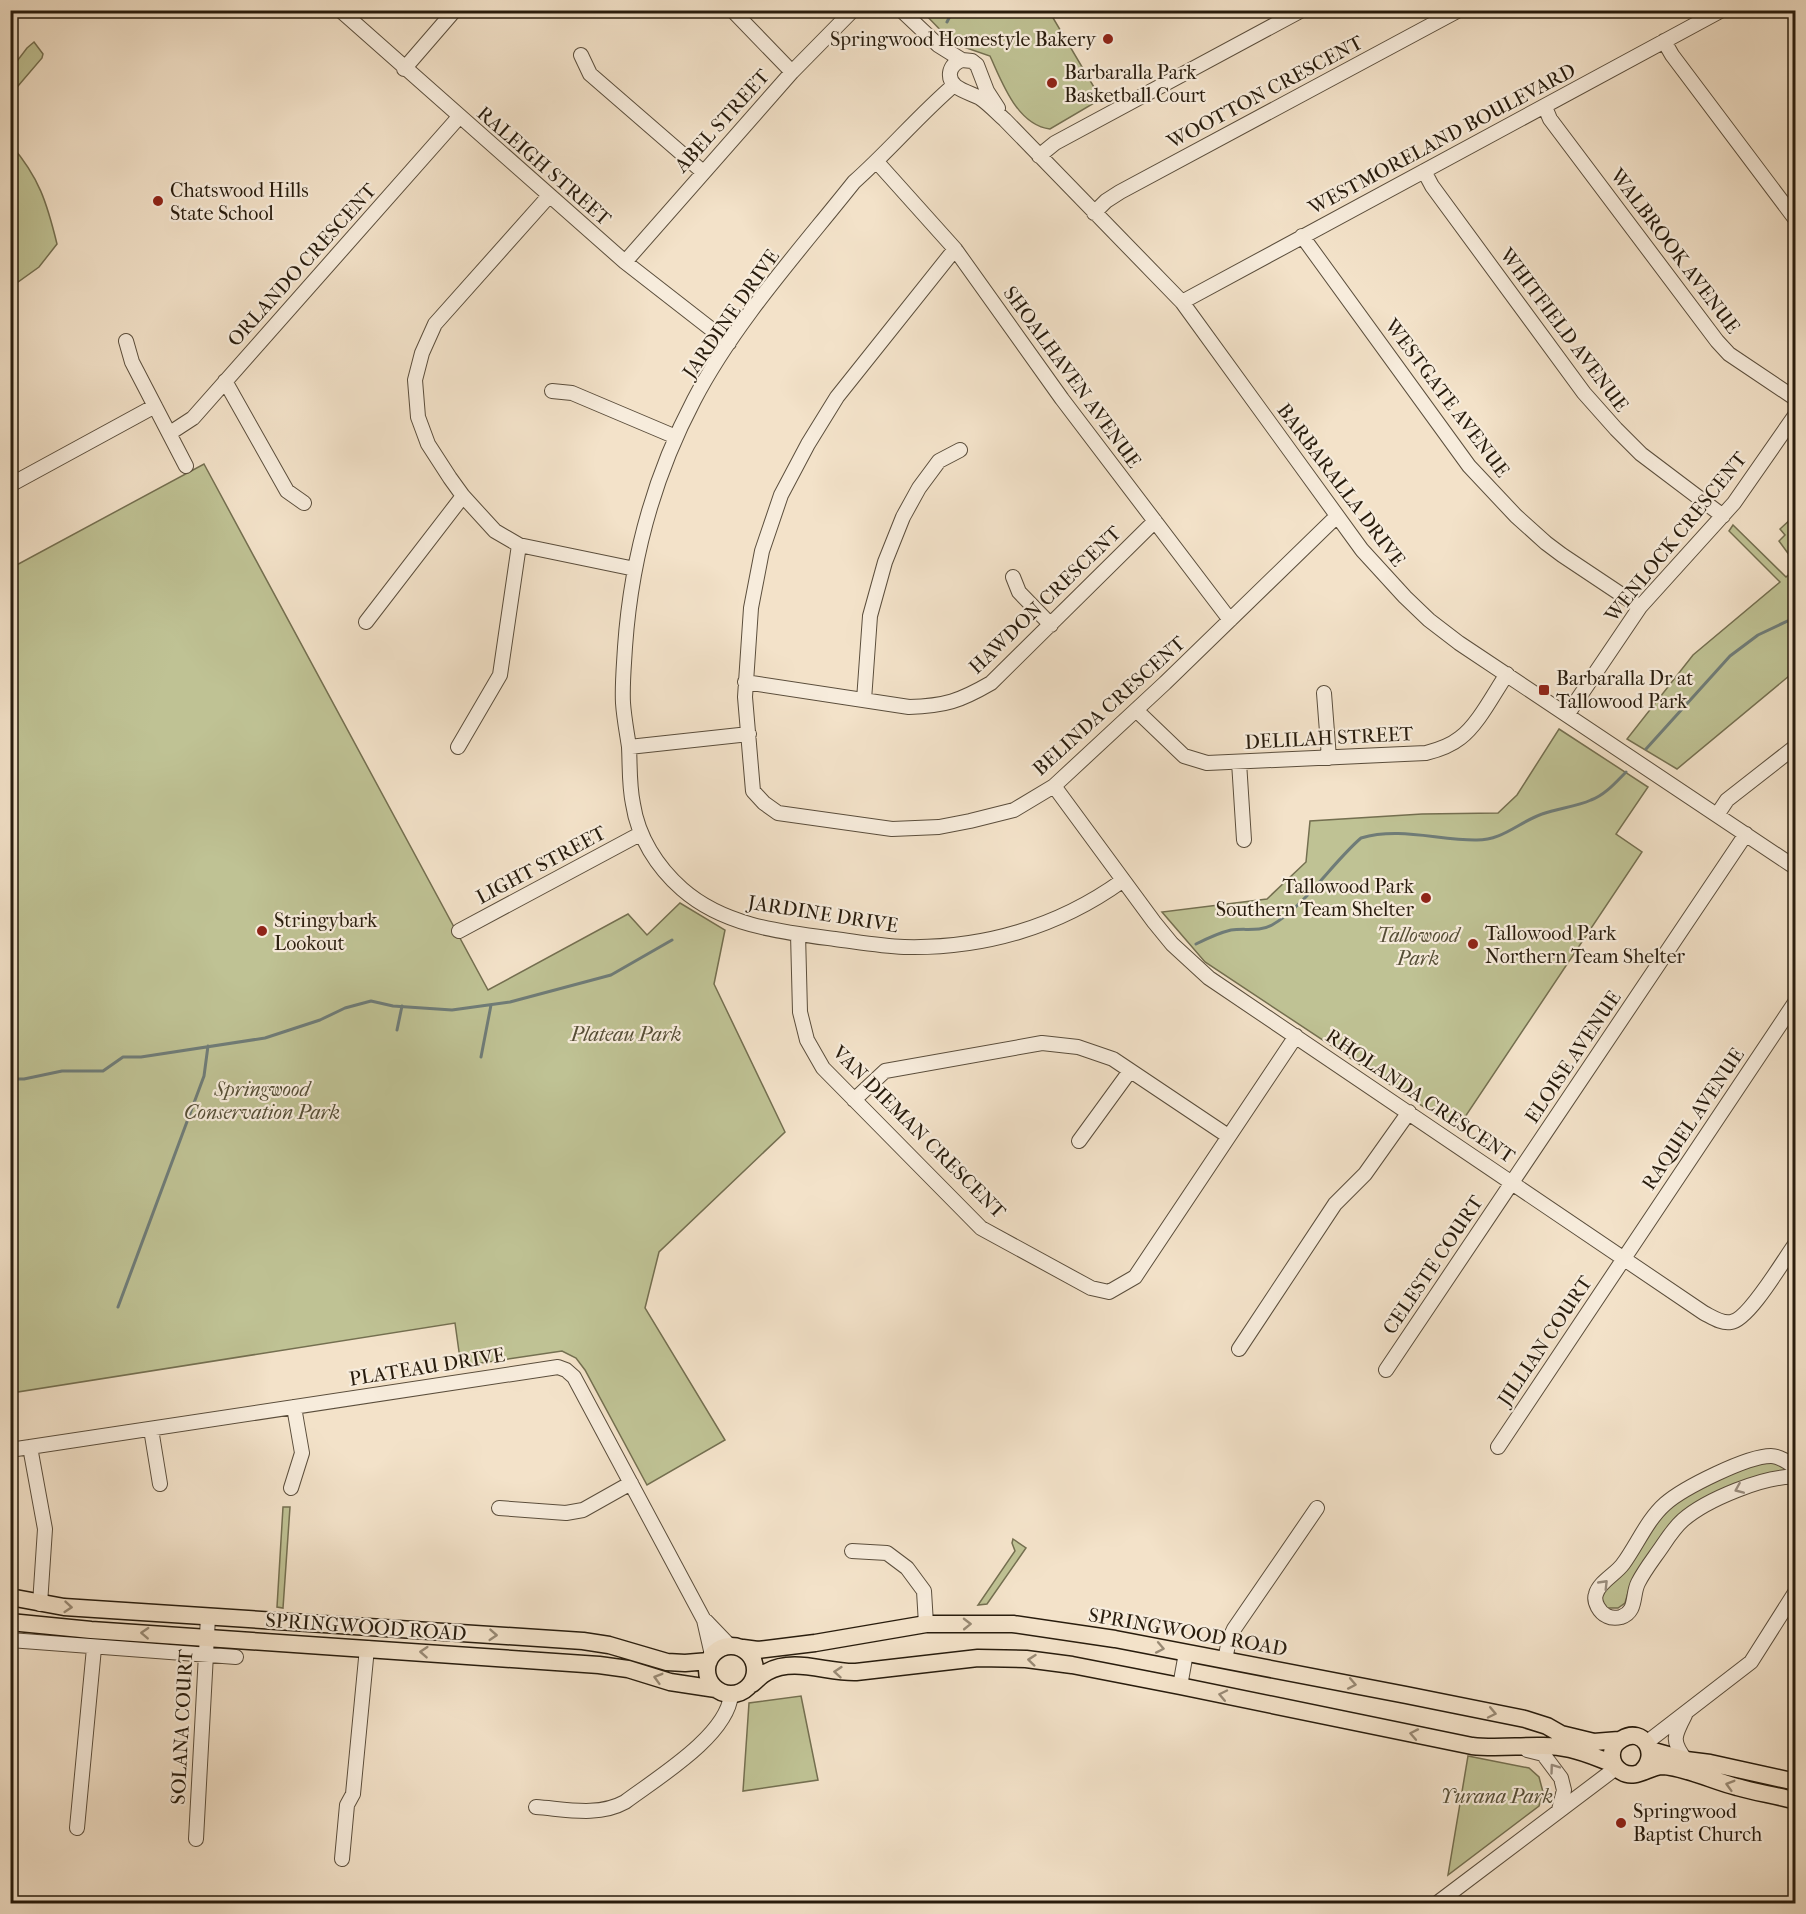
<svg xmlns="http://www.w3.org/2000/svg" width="1806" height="1914" font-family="'IM FELL French Canon',serif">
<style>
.green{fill:#bfc294;stroke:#746f50;stroke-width:1.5}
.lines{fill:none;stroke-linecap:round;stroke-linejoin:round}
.stream{stroke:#6f7c78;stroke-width:3}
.minor-casing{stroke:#5b4e3c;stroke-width:16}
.major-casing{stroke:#281c0d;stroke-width:19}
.minor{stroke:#f7ecdc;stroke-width:14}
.major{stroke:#f3e2c9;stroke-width:16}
.oneway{stroke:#9a8e7f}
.oneway2{stroke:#988974}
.poi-dot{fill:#8f2418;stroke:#f7ecdc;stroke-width:2}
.labels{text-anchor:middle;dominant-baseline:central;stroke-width:4.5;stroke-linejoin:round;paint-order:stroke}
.poi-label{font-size:20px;fill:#281c0d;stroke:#f7ecdc;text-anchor:start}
.street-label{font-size:20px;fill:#281c0d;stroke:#f7ecdc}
.park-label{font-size:20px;font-style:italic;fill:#554e36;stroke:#f7ecdc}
</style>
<rect width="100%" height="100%" fill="#f3e2c9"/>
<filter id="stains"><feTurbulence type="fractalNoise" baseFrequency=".00333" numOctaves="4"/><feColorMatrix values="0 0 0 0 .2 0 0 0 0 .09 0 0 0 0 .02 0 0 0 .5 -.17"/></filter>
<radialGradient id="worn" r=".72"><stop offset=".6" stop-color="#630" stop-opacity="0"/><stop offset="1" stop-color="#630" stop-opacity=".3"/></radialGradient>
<path class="green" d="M922,11H1049L1101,99L1050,129C1017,125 1002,82 990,56L958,45L950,40Z
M34,42L43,54L42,58L18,86L11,82V69L27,48Z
M11,145C39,177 47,203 57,244L39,267L11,287Z
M204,464L488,990L628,914L647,935L680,903L725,930L714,984L785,1132L659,1252L645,1308L725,1440L647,1485L585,1370L576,1358L562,1351L461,1366L455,1323L11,1393V568Z
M1793,517L1795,519V563L1779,541L1785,535L1780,529Z
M1733,525L1786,577L1795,569V671L1677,769L1627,739L1693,655L1780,582L1729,531Z
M1559,729L1648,787L1616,834L1642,852L1457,1129L1205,962L1162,912L1267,899L1306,862L1310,821L1422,814L1498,813L1517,795Z
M1769,1460L1778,1462L1788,1470L1735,1486L1687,1512L1630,1586L1625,1603L1618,1608H1604L1599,1595L1660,1516L1679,1499L1737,1469Z
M283,1507H290L283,1608L277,1607Z
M1013,1539L1026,1548L987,1604L978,1605L1015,1551L1012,1543Z
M801,1696L818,1780L743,1791L749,1703Z
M1468,1756L1529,1768L1539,1777L1543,1792L1539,1806L1448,1875Z"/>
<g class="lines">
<path class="stream" d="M947,22L953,10
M1646,749L1730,656L1758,635L1796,617
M1196,944C1208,938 1218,933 1231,930C1245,928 1259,932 1272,925C1303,908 1333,862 1361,838C1399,827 1437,840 1475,840C1502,841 1519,822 1542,814C1558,808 1576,807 1591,800C1605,795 1616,782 1626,772
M397,1030L402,1006
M481,1057L491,1005
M10,1079H24L62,1071H103L123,1057H141L265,1038L320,1020L345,1008L371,1001L393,1006L452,1010L510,1002L611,975L672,940
M118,1307L204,1076L208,1046"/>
<defs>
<path id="minor" d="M340,10L625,262L729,343
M732,10L792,72
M901,10L938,45L962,60L972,61L977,65L987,91L998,108
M1664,41L1672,55L1796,220
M581,55L590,74L703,172
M962,60C956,62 951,66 950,73C948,89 970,92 980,98C989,104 997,113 1005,120L1182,302L1362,550L1405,597L1429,620L1459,643L1796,868
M404,69L455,10
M954,85C919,115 889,151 854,182C800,250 734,323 694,400C654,476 631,561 625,647C624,665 622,685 623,703C624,718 627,733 629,747C630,766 629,785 633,804C638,837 657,867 682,889C724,926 781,932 835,939C858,942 881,946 904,947C983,949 1058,927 1122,881
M1545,107L1550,119L1717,341L1729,354L1796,399
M1039,156L1055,143L1302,10
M877,162L955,249L1062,399L1230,620
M1424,171L1432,186L1584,393L1616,429L1641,454L1723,516
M549,196L435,324L422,353L415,380L418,417L428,444L450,478L463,496L495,531L519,545L635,569
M1094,213L1106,201L1120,192L1459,10
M1302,236L1469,466L1516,516L1546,543L1562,555L1640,607
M955,249L837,397L808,444L781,495L762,551L751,608L745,697L753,791L764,803L778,813L892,829L939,827L970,821L1014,810L1054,786L1165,683L1337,516
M625,262L792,72L853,10
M1182,302L1722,10
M126,341L132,362L186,466
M225,381L287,491L304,503
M552,391L572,393L676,437
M170,433L193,418L459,117
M10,485L155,406
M1013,577L1019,592L1051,625
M366,622L463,496
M745,682L909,707C945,706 960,701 991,683L1155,521
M1324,693L1329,758
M864,700L870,616L885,562L903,517L919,488L939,461L960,450
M1136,710L1184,756L1207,763L1426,753C1438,750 1450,746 1460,738C1478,725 1494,693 1507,674
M1567,715L1640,607L1734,503L1796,414
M458,747L500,675L519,545
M629,747L749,734
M1239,762L1244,840
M1054,786L1154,922L1172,944L1209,978L1704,1313C1712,1317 1722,1324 1731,1322C1749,1320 1784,1259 1796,1243
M1717,815L1727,800L1796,746
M459,931L640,834
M798,934L800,1012L807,1040L823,1068L981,1228L1091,1288L1109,1292L1135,1277L1296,1036
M854,1100L885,1071L1042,1043L1078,1047L1113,1059L1228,1136
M1079,1141L1130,1071
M1239,1349L1335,1204L1365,1174L1409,1112
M1386,1370L1746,834
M151,1429L160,1484
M30,1447L45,1529L40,1604
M1498,1447L1796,1001
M10,1450L558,1367L566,1370L574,1377L704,1620L712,1655
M1796,1468C1789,1463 1780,1456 1771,1456C1747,1456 1683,1488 1665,1504C1647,1520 1637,1545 1623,1564C1616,1574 1599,1582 1596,1594C1593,1602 1600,1613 1607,1616C1611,1618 1617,1618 1621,1617C1637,1612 1632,1595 1638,1583C1645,1569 1655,1557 1663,1545C1669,1536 1675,1527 1683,1520C1706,1500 1765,1475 1796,1477
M291,1488L302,1453L294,1407
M499,1508L566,1513L583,1510L631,1483
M852,1551L887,1553L907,1568L924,1591L926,1624
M706,1621L730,1646
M10,1640L236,1657
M1225,1660L1229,1640L1234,1629L1317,1508
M1180,1686L1186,1653
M1685,1715C1674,1736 1671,1741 1686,1760
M1646,1743L1751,1662L1796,1591
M1527,1750L1543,1754L1561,1778L1564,1790L1559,1810
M536,1807C565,1809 598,1817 625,1802C657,1778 727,1736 731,1695
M77,1828L94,1648
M196,1839L208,1617
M342,1859L347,1805L353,1794L367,1648
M1436,1904L1616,1768"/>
<path id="major" d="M10,1597L64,1607L583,1641L609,1645L667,1662L685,1663L709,1661
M10,1622L91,1630L599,1665L628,1669L670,1682L716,1689
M707 1670a24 24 0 1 1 48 0a24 24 0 1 1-48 0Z
M743,1648L758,1650L815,1643L926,1624H1013L1115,1639L1406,1695L1525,1719L1547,1726L1561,1734L1594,1742L1619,1740
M752,1684C757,1680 761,1675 767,1672C794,1657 827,1673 856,1672L978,1658L1026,1659L1072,1665L1180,1686L1472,1746C1504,1750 1538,1742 1570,1749C1584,1752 1600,1759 1614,1764
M1650,1750L1686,1760L1710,1763L1796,1782
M1642,1771C1660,1754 1643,1726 1622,1739C1608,1746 1609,1765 1622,1772C1635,1780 1648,1767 1662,1766C1682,1766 1716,1782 1737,1787C1757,1793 1776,1795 1796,1801"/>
</defs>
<use href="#minor" class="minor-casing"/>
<use href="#major" class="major-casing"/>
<use href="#minor" class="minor"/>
<use href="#major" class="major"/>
</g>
<defs><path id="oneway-chevron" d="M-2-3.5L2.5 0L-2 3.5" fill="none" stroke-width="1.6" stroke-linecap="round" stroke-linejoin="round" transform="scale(1.5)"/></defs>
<g class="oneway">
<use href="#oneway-chevron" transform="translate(1739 1489) rotate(157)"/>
<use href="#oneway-chevron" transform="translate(1604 1584) rotate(-46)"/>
<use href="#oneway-chevron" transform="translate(1554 1768) rotate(-126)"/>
</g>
<g class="oneway2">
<use href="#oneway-chevron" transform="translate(68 1607) rotate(5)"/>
<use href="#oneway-chevron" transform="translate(967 1624) rotate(-1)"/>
<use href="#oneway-chevron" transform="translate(145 1633) rotate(-177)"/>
<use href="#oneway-chevron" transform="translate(493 1635) rotate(4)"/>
<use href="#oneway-chevron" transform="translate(1160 1648) rotate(11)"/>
<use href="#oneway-chevron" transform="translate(424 1652) rotate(-176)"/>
<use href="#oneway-chevron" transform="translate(1032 1660) rotate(-174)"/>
<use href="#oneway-chevron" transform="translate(838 1672) rotate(-175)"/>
<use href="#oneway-chevron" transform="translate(658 1678) rotate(-164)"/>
<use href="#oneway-chevron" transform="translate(1352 1684) rotate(11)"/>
<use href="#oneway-chevron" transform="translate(1223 1695) rotate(-168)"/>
<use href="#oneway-chevron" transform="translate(1492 1713) rotate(12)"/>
<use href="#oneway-chevron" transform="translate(1414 1734) rotate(-169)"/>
<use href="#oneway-chevron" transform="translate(1730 1785) rotate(-164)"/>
</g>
<g class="poi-dot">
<circle cx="1108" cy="39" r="6"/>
<circle cx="1052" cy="83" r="6"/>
<circle cx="158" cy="201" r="6"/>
<rect x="1538" y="684" width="12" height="12" rx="3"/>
<circle cx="1426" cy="898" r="6"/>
<circle cx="262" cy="931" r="6"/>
<circle cx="1473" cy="944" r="6"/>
<circle cx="1621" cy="1823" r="6"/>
</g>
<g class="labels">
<g class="poi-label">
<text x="1096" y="39" text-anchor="end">Springwood Homestyle Bakery</text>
<text x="1064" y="72">Barbaralla Park<tspan x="1064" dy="23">Basketball Court</tspan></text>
<text x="170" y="190">Chatswood Hills<tspan x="170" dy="23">State School</tspan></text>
<text x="1556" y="678">Barbaralla Dr at<tspan x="1556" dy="23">Tallowood Park</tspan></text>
<text x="1414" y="886" text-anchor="end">Tallowood Park<tspan x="1414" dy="23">Southern Team Shelter</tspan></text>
<text x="274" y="920">Stringybark<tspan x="274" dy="23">Lookout</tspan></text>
<text x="1485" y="933">Tallowood Park<tspan x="1485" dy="23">Northern Team Shelter</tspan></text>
<text x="1633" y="1811">Springwood<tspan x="1633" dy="23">Baptist Church</tspan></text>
</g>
<g class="street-label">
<text transform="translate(1265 92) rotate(-28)">WOOTTON CRESCENT</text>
<text transform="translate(722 121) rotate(-48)">ABEL STREET</text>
<text transform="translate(1442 139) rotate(-28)">WESTMORELAND BOULEVARD</text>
<text transform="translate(544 166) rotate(41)">RALEIGH STREET</text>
<text transform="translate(1675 251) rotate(53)">WALBROOK AVENUE</text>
<text transform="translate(302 265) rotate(-48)">ORLANDO CRESCENT</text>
<text transform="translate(731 314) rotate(-55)">JARDINE DRIVE</text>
<text transform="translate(1564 330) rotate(53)">WHITFIELD AVENUE</text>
<text transform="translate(1072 377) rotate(54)">SHOALHAVEN AVENUE</text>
<text transform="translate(1447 398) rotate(53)">WESTGATE AVENUE</text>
<text transform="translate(1341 485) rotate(53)">BARBARALLA DRIVE</text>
<text transform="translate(1676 537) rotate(-51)">WENLOCK CRESCENT</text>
<text transform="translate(1045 600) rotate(-44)">HAWDON CRESCENT</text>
<text transform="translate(1109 706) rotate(-42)">BELINDA CRESCENT</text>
<text transform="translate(1329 738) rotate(-3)">DELILAH STREET</text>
<text transform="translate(541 865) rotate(-28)">LIGHT STREET</text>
<text transform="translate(823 914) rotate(9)">JARDINE DRIVE</text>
<text transform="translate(1573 1057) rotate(-56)">ELOISE AVENUE</text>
<text transform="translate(1420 1096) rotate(34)">RHOLANDA CRESCENT</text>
<text transform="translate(1693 1119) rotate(-56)">RAQUEL AVENUE</text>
<text transform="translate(919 1132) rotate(45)">VAN DIEMAN CRESCENT</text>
<text transform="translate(1433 1265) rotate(-56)">CELESTE COURT</text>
<text transform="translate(1545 1341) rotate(-56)">JILLIAN COURT</text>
<text transform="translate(427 1367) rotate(-9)">PLATEAU DRIVE</text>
<text transform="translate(366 1627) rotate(4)">SPRINGWOOD ROAD</text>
<text transform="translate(1188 1632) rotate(10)">SPRINGWOOD ROAD</text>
<text transform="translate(182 1727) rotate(-87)">SOLANA COURT</text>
</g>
<g class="park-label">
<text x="1418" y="935">Tallowood<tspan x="1418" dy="23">Park</tspan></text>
<text x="626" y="1034">Plateau Park</text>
<text x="262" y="1089">Springwood<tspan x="262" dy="23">Conservation Park</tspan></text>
<text x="1497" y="1796">Yurana Park</text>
</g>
</g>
<rect width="1806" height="1914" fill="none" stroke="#f3e2c9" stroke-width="36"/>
<rect x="12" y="12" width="1782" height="1890" fill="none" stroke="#281c0d" stroke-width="3"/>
<rect x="18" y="18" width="1770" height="1878" fill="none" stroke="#281c0d" stroke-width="1.5"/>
<rect width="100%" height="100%" filter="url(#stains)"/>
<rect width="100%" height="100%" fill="url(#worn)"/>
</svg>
